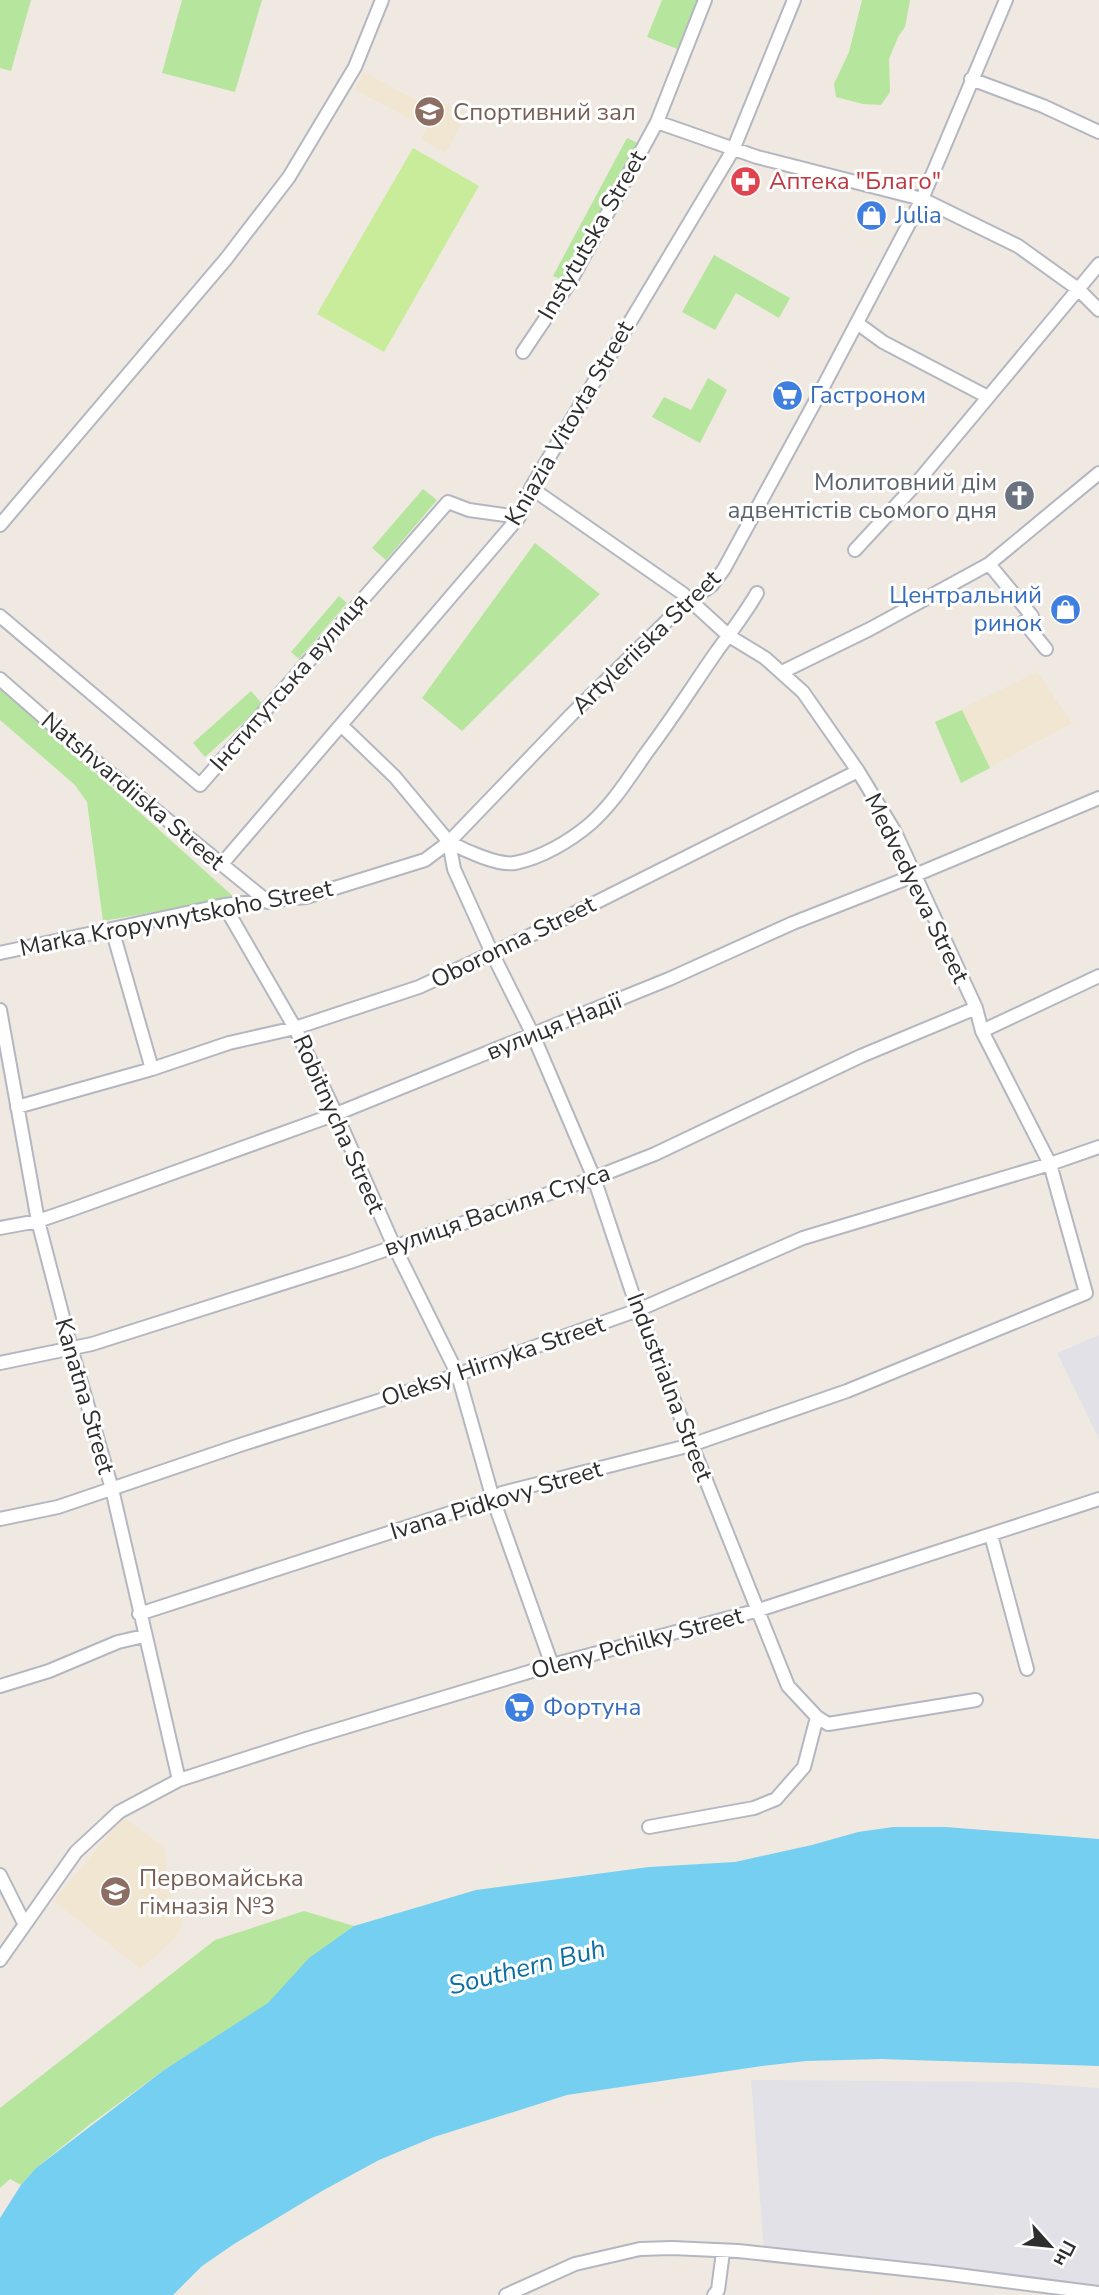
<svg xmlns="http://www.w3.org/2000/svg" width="1099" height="2295" font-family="'Nunito Sans',sans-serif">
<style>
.industrial{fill:#e3e1e8}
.education{fill:#f0e6d1}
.green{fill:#b6e59e}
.pitch{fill:#c9ec9a}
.water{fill:#75cff0}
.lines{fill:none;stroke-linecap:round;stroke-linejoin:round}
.minor-casing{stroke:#b4b7c1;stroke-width:16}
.minor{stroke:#fff;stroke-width:12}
.labels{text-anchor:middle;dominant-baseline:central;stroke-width:6;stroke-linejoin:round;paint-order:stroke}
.education-label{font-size:24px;fill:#785e54;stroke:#fff;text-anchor:start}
.health-label{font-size:24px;fill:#be3a42;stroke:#fff;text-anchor:start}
.shop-label{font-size:24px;fill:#366cbe;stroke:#fff;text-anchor:start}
.street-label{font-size:24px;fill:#2e2e2e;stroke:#fff}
.worship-label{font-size:24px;fill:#5b616d;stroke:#fff;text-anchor:end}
.water-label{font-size:26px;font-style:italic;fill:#0d6fa3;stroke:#fff}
</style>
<rect width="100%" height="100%" fill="#efe9e1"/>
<path class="industrial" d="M1099,1335V1439L1057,1353Z
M751,2080L1017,2082L1099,2088V2289L978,2271L764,2251Z"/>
<path class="education" d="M364,72L435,110L440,101L466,114L446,153L421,140L427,127L355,90Z
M1037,672L1072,723L961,783L935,722Z
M123,1817L164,1847L169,1885L182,1925L175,1938L141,1969L54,1901Z"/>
<path class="green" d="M0,0H31L11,71L0,68Z
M182,0H262L235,92L162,73Z
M662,0H700L680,50L647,37Z
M862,0H910L905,27L898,37L889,59L890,92L881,105L863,104L836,97L834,84L849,52Z
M627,138L640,144L564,281L553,276Z
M714,255L790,298L779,318L736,293L715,330L682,312Z
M708,378L727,390L700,443L652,417L664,397L691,410Z
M423,489L437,500L386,560L372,548Z
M535,543L600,594L462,731L422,698Z
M339,596L347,603L299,659L291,652Z
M0,687L235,898L103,921L87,802L75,785L0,720Z
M251,691L263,705L205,757L193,743Z
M962,710L990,768L961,783L935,722Z
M304,1911L354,1926L310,1958L269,2003L164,2070L89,2125L36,2168L21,2185L10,2179L0,2188V2108L215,1940Z"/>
<path class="pitch" d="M413,148L479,186L384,352L317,314Z"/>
<path class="water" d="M893,1827H946L1099,1839V2066L881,2059L806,2061L762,2066L567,2095L434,2137L379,2160L322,2191L234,2244L202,2266L173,2295H0V2218L21,2185L36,2168L164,2070L268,2003L309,1958L354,1926L476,1890L649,1867L735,1862L812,1845L858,1832Z"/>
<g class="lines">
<defs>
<path id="minor" d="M971,79L1043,106L1099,132
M657,122L757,157L922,199L1018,246L1078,289L1099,310
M857,323L883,342L988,397
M523,352L570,282L657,122L705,0
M0,525L226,259L289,177L355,67L382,0
M855,550L915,485L1099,264
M989,564L1032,616L1024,622L1046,649
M0,616L200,785L448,502L469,510L519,517
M782,672L870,629L989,564L1099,473
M0,679L72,742L268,902
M341,725L395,777L449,842L454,869L492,953L533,1035L594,1178L638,1310L788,1686L817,1717L804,1767L776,1799L754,1808L649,1827
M449,842L571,715L679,609L712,585L724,569L822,389L922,199L1006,0
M221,865L519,517L531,488L554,449L733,150L794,0
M224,905L295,1028L336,1114L394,1246L458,1375L493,1499L552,1665
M112,929L152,1069
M0,953L224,905L306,897L425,860L449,842C464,850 498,866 515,863C541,858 570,841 590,824C613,804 630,776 647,752C672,719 694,684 717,651C731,632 745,614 757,593
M0,1010L38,1221L71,1348L112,1489L179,1780
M982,1031L1099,976
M17,1107L152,1069L229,1043L295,1028L419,987L531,935L858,771
M0,1228L38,1221L73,1209L336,1114L669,979L793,923L913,876L1099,798
M0,1363L92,1344L350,1262L594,1178L655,1154L861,1056L976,1008
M0,1519L58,1507L243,1444L428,1385L638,1310L803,1238L1050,1164L1099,1147
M991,1535L1027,1669
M139,1614L493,1499L502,1493L691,1445L847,1391L1086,1293L1050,1164L982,1031L976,1008L895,832L858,771L803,692L765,658L729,636L682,593L531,488
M0,1686L49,1671L118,1642L144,1636
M817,1717L828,1724L976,1700
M0,1875L24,1923
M0,1960L76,1852L119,1812L179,1780L306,1739L552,1665L759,1610L1099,1499
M506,2295L575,2264L640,2249L672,2248L738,2251L942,2273L1099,2293
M714,2295L718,2290L723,2252"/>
</defs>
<use href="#minor" class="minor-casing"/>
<use href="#minor" class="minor"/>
</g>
<defs>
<symbol id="university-disc" viewBox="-11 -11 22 22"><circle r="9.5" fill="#8d6e63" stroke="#fff"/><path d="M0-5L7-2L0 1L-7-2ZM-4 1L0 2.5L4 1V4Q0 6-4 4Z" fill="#fff"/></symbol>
<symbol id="pharmacy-disc" viewBox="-11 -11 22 22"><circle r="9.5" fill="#e0444e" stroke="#fff"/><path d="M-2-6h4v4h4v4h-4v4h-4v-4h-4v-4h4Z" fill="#fff"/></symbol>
<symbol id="shop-disc" viewBox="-11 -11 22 22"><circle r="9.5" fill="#3f7fe0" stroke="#fff"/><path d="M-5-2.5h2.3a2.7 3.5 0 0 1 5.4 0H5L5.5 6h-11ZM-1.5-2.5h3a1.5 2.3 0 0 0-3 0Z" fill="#fff"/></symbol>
<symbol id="supermarket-disc" viewBox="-11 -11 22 22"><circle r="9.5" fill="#3f7fe0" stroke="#fff"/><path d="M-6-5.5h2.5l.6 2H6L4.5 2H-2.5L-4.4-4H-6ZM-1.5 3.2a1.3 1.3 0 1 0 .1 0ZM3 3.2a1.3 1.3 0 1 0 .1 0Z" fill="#fff"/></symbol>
<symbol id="church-disc" viewBox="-11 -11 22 22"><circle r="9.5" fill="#6b7280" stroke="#fff"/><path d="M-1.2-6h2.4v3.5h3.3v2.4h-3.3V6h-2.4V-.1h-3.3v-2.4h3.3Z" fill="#fff"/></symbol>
<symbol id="school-disc" viewBox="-11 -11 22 22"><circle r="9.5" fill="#8d6e63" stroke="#fff"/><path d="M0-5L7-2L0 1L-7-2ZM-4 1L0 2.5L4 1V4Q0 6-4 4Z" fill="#fff"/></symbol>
</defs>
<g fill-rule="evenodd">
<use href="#university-disc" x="412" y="94" width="35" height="35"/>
<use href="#pharmacy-disc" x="728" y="164" width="35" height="35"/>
<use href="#shop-disc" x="854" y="198" width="35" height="35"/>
<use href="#supermarket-disc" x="770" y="378" width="35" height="35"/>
<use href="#church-disc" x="1002" y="478" width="35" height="35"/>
<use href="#shop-disc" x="1048" y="592" width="35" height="35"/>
<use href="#supermarket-disc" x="502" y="1690" width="35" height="35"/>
<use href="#school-disc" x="98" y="1874" width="35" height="35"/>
</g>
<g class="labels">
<g class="education-label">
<text x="453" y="112">Спортивний зал</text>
<text x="139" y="1878">Первомайська<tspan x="139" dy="28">гімназія №3</tspan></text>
</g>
<g class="health-label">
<text x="769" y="181">Аптека "Благо"</text>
</g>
<g class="shop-label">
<text x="895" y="215">Julia</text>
<text x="810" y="395">Гастроном</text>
<text x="1042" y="595" text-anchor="end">Центральний<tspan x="1042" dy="28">ринок</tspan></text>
<text x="543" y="1707">Фортуна</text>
</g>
<g class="street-label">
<text transform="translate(592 235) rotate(-60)">Instytutska Street</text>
<text transform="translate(569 423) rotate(-60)">Kniazia Vitovta Street</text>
<text transform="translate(646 642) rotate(-44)">Artyleriiska Street</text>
<text transform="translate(289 682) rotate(-49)">Інститутська вулиця</text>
<text transform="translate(133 791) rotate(40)">Natshvardiiska Street</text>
<text transform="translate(917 888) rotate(64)">Medvedyeva Street</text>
<text transform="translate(176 918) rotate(-11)">Marka Kropyvnytskoho Street</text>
<text transform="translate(513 942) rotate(-26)">Oboronna Street</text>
<text transform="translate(554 1026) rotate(-22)">вулиця Надії</text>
<text transform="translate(339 1124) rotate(66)">Robitnycha Street</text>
<text transform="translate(497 1210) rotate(-19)">вулиця Василя Стуса</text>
<text transform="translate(493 1361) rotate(-19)">Oleksy Hirnyka Street</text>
<text transform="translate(670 1387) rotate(69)">Industrialna Street</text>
<text transform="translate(85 1396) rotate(74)">Kanatna Street</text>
<text transform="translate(496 1500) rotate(-17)">Ivana Pidkovy Street</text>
<text transform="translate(637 1643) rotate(-15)">Oleny Pchilky Street</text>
</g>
<g class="worship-label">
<text x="997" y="482">Молитовний дім<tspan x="997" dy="28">адвентістів сьомого дня</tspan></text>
</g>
<g class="water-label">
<text transform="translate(527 1967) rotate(-14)">Southern Buh</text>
</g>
</g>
<g transform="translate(1050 2246) rotate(117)" stroke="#ffffff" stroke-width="5" paint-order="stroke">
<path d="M0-5L12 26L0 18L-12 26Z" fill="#2e2e2e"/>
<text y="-10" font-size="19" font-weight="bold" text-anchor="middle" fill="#2e2e2e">Пн</text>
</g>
</svg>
